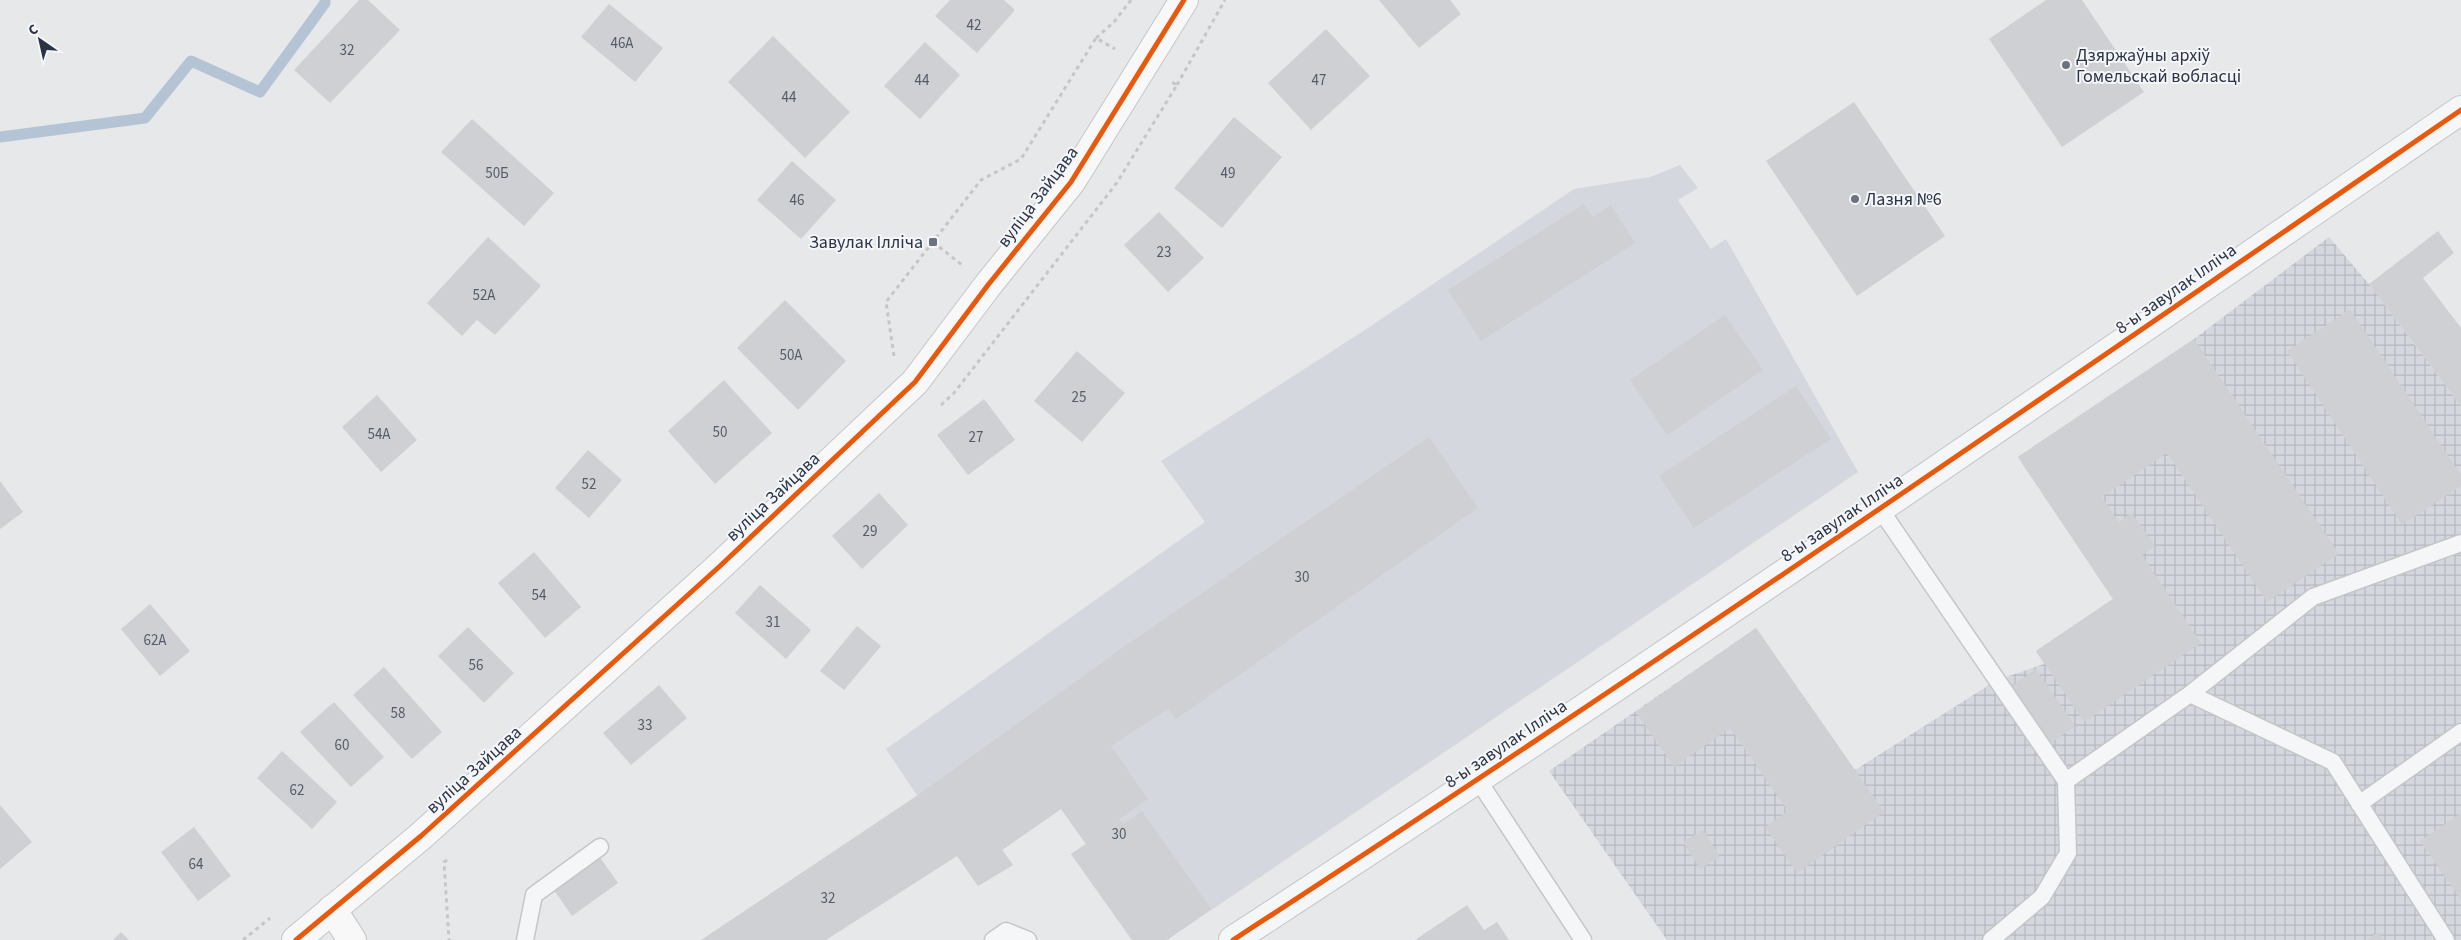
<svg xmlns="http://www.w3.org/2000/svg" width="2461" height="940" font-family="'Source Sans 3',sans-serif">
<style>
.built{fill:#d4d7dd}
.industrial{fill:url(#industrial-grid)}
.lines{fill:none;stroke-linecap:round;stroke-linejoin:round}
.stream{stroke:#b4c4d5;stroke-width:11}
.building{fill:#ced0d3}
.lane-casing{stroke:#c4c6c8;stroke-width:19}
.street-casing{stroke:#c4c6c8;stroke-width:30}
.secondary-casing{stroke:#c4c6c8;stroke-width:30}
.path{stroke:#c5c6ca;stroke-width:3;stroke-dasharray:4 4;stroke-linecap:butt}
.lane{stroke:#f5f6f7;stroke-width:16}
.street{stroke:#f5f6f7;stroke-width:28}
.secondary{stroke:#f8f8f8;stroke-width:28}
.cycleway-casing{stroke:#f4f6f9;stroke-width:8}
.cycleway{stroke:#e8590c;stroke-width:5}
.poi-dot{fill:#6c737f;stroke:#f4f6f9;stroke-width:2}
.labels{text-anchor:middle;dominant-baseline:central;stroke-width:4;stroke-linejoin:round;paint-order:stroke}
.number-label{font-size:15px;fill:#545c69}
.poi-label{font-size:18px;fill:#2b3445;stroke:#f4f6f9;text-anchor:start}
.street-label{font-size:18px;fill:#2b3445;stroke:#f4f6f9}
</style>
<defs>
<pattern id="industrial-grid" width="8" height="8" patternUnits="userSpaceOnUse" patternTransform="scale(1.25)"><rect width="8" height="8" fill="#d4d7dd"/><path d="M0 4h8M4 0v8" fill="none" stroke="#b6b9bf"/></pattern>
</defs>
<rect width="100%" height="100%" fill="#e6e8ea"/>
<path class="built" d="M1680,165L1698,188L1678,200L1711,249L1726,239L1858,472L1167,940H1132L1071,854L1086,844L1061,809L1002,850L1013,865L978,886L886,749L1205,522L1161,461L1362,332L1574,189L1650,177Z"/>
<path class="industrial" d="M2329,237L2369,284L2461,406V940H1667L1549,771L1756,628L1855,770L1997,680L2044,664L2036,651L2113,599L2018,457L2194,339Z"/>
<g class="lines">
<path class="stream" d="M0,137L145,118L191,61L260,92L325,3V0"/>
</g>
<path class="building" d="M359,0H368L400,30L330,103L294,70Z
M950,0H1004L1015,10L977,53L935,16Z
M1379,0H1450L1461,14L1419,48Z
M2046,0H2082L2144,92L2062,147L1989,39Z
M609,4L663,48L635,82L581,37Z
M1326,29L1370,76L1311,130L1268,83Z
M773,36L850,112L805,158L728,82Z
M925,42L960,75L920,119L884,86Z
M1854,102L1945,236L1857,296L1766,161Z
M1234,117L1282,157L1222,228L1174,188Z
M472,119L554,193L524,226L441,152Z
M792,161L836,200L801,239L757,200Z
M1584,204L1593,217L1611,205L1635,243L1481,341L1448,290Z
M1159,212L1204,258L1168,292L1124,245Z
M2438,231L2454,253L2423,278L2461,328V406L2369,284Z
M488,237L541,286L495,335L477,320L462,336L427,303Z
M785,300L846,361L798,410L737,348Z
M2350,309L2461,475V486L2402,525L2287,351Z
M1725,315L1763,370L1667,435L1630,380Z
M2194,339L2339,554L2267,602L2167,453L2102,497L2119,522L2132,513L2155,546L2142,555L2201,643L2084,722L2036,651L2113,599L2018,457Z
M1077,351L1125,393L1082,442L1034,401Z
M724,380L772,433L715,484L668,431Z
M1796,386L1831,439L1694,528L1659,476Z
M377,395L417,440L381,472L342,427Z
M984,399L1015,440L968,475L937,435Z
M1429,437L1478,508L1176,719L1168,709L1111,746L1148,799L1119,819L1124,824L1142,811L1211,909L1167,940H1132L1071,854L1086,844L1061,809L1002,850L1013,865L978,886L957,856L826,940H701L918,795L1125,646Z
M588,450L622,480L589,518L555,488Z
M0,481L23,512L0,529Z
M879,493L908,525L862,569L832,536Z
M534,552L581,607L545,638L498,583Z
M760,585L811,630L786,659L735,613Z
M150,604L190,651L160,676L121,629Z
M857,626L881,646L844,690L820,671Z
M468,627L514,673L484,703L438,656Z
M1756,628L1884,812L1797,873L1765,827L1788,811L1730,728L1674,767L1636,712Z
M384,667L442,732L412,759L353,695Z
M2036,669L2075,726L2048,745L2009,688Z
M659,685L687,718L631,765L603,733Z
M334,702L384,757L351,787L300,732Z
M282,751L337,802L312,829L257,778Z
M0,805L32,842L0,869Z
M2461,813V900L2420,841Z
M194,827L231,876L198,901L161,852Z
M1703,830L1720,857L1700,869L1683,842Z
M597,853L618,883L572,916L551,886Z
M1467,905L1484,930L1497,922L1509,940H1415Z
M121,932L129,940H113Z
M2378,932L2384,940H2367Z"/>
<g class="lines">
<defs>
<path id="lane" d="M1880,509L2066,781L2068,853L2042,897L1991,940
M2190,694L2333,762L2446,940
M1478,780L1583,940
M2066,781L2190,694L2313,597L2461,543
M2359,804L2461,732
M525,940L534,895L600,847
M993,940L1006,931L1028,940"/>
<path id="street" d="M1233,940C1647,671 2054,390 2461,110"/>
<path id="secondary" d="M332,909L352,940
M296,940L421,836L720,566L915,382L988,285L1071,182L1184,0"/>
</defs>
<use href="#lane" class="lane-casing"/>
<use href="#street" class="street-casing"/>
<use href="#secondary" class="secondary-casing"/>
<path class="path" d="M1096,38L1114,22L1131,0
M1177,85L1225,0
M933,242L962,265
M894,356L886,302L981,180L1021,159L1096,38L1115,49
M941,405L954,393L1116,184L1177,85L1170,81
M447,860L444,862L449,940
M243,940L270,918"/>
<use href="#lane" class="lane"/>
<use href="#street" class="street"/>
<use href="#secondary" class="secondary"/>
<defs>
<path id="cycleway" d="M296,940L421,836L720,566L915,382L988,285L1071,182L1184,0
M1233,940C1647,671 2054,390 2461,110"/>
</defs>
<use href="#cycleway" class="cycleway-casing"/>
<use href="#cycleway" class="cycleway"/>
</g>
<g class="poi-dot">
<circle cx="2066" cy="65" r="5"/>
<circle cx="1855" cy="199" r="5"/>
<rect x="928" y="237" width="10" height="10" rx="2.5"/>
</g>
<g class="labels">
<g class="number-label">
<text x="974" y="25">42</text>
<text x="622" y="43">46А</text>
<text x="347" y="50">32</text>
<text x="922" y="80">44</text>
<text x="1319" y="80">47</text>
<text x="789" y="97">44</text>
<text x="497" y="173">50Б</text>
<text x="1228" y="173">49</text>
<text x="797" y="200">46</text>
<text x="1164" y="252">23</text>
<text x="484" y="295">52А</text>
<text x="791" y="355">50А</text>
<text x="1079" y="397">25</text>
<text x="720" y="432">50</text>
<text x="379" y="434">54А</text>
<text x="976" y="437">27</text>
<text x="589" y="484">52</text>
<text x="870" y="531">29</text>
<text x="1302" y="577">30</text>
<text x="539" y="595">54</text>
<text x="773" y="622">31</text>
<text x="155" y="640">62А</text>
<text x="476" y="665">56</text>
<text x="398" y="713">58</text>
<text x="645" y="725">33</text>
<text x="342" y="745">60</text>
<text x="297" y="790">62</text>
<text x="1119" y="834">30</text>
<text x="196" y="864">64</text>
<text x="828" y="898">32</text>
</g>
<g class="poi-label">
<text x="2076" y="55">Дзяржаўны архіў<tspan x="2076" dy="21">Гомельскай вобласці</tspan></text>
<text x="1865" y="199">Лазня №6</text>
<text x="923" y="242" text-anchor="end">Завулак Ілліча</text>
</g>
<g class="street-label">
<text transform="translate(1038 197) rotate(-53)">вуліца Зайцава</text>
<text transform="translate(2176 289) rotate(-35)">8-ы завулак Ілліча</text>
<text transform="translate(773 497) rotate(-43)">вуліца Зайцава</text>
<text transform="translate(1842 518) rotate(-34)">8-ы завулак Ілліча</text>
<text transform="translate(1506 744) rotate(-34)">8-ы завулак Ілліча</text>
<text transform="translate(474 770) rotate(-42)">вуліца Зайцава</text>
</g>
</g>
<g transform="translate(40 40) rotate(326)" stroke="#f4f6f9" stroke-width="4" paint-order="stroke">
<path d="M0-4L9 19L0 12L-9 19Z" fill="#2b3445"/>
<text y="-8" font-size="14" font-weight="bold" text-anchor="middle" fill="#2b3445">С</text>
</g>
</svg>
